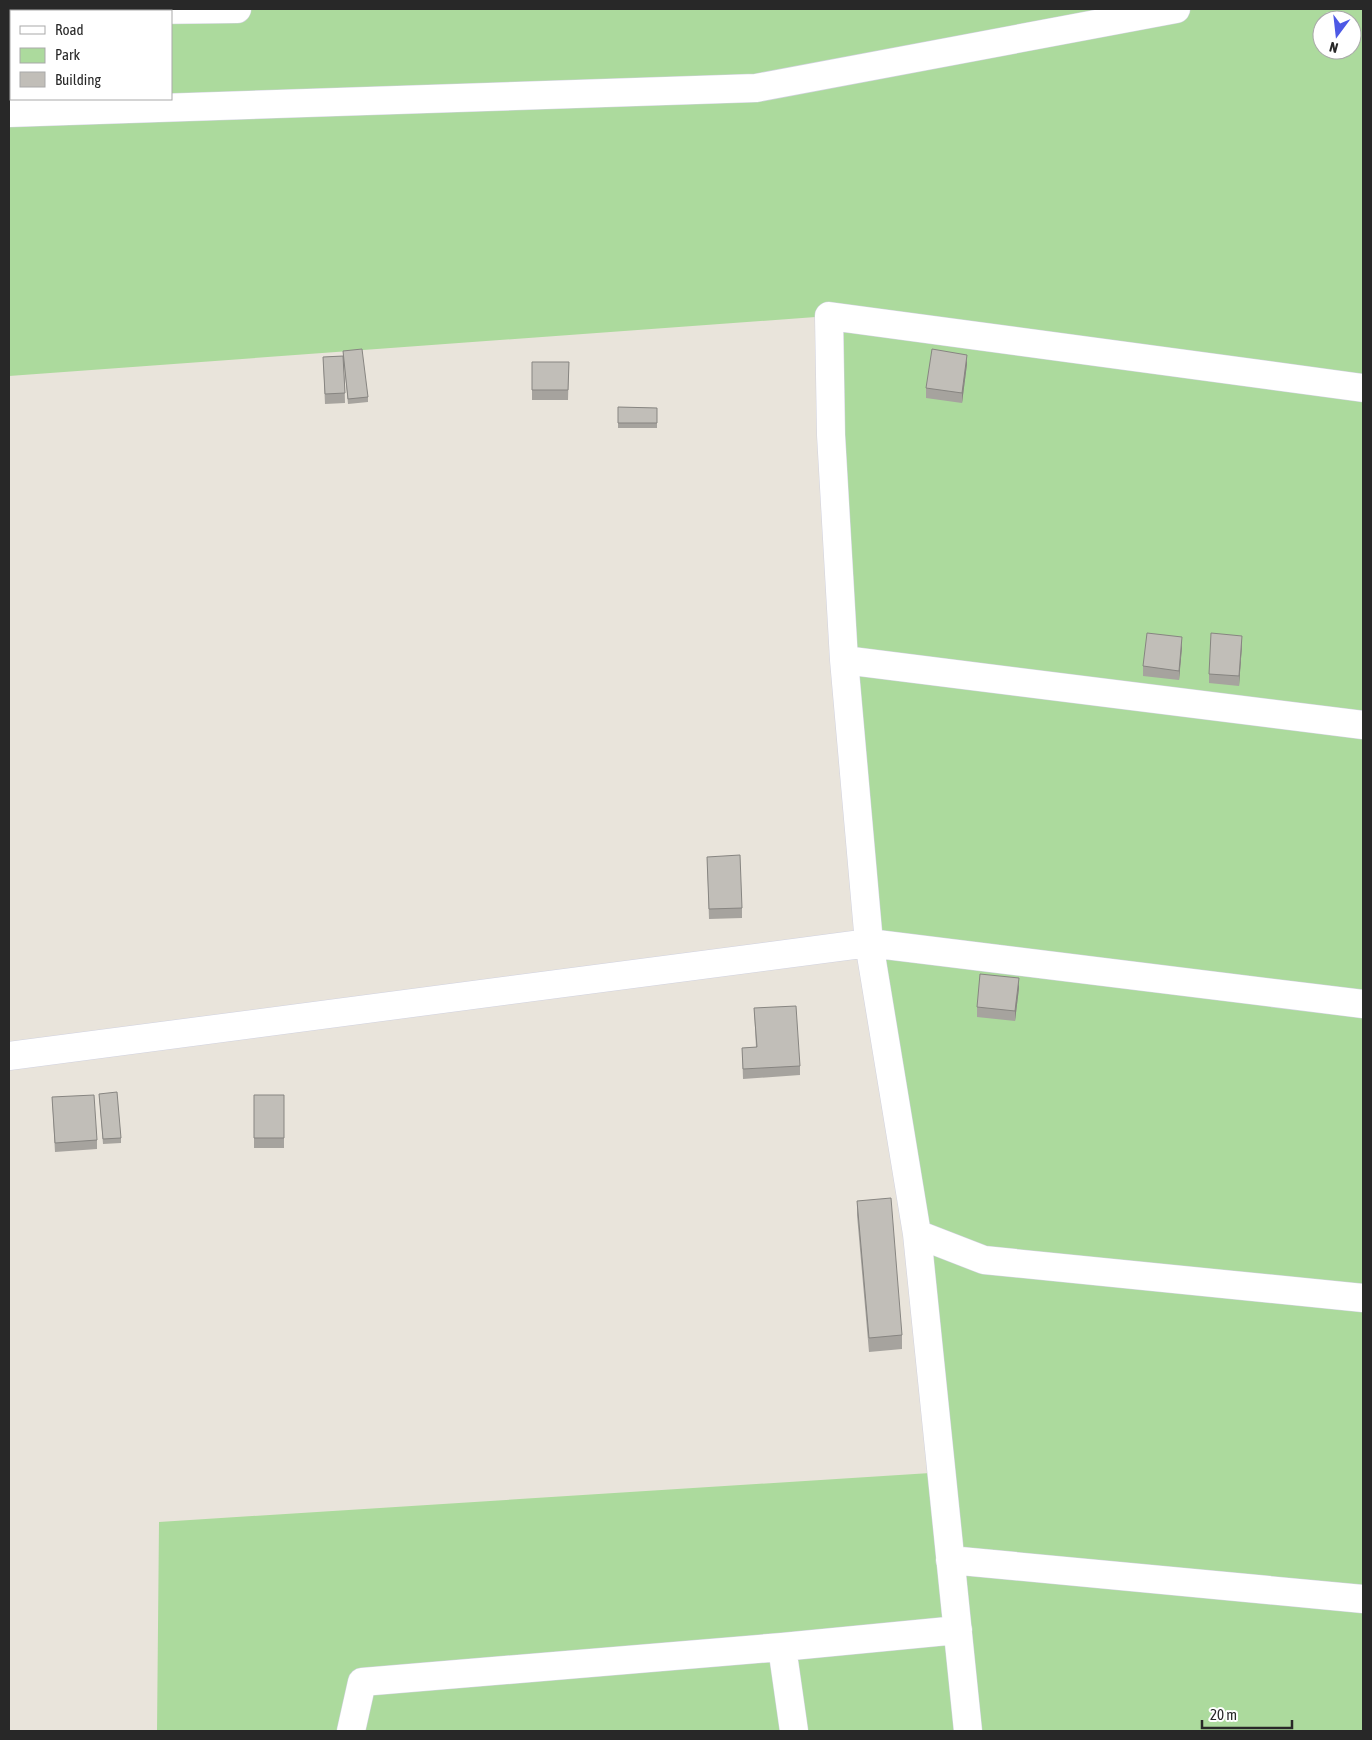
<svg xmlns="http://www.w3.org/2000/svg" width="1372" height="1740" font-family="'Asap Condensed',sans-serif">
<style>
.green{fill:#acda9d;fill-rule:evenodd}
.lines{fill:none;stroke-linecap:round;stroke-linejoin:round}
.minor-casing{stroke:#d1d2df;stroke-width:29}
.minor{stroke:#fff;stroke-width:28}
.wall{fill:#a6a39e}
.shaded-wall{fill:#878581}
.building{fill:#c1beb8;stroke:#878581}
</style>
<rect width="100%" height="100%" fill="#e9e4db"/>
<path class="green" d="M9,9H1363V1731H157L159,1522L946,1472L880,953L829,316L9,376ZM11,11H171V99H11ZM1322,20H1352V50H1322Z"/>
<g class="lines">
<defs>
<path id="minor" d="M59,11L237,9
M9,12H11
M9,113L756,88L1176,9
M844,660L1363,725
M9,1056L869,943L1363,1004
M917,1234L984,1260L1363,1298
M950,1560L1363,1599
M782,1647L794,1731
M351,1731L362,1682L782,1647L958,1630
M968,1731L917,1234L869,943L844,660L831,435L829,316L1363,388"/>
</defs>
<use href="#minor" class="minor-casing"/>
<use href="#minor" class="minor"/>
</g>
<path class="wall" d="M343,351L368,397V402L348,404L344,363L345,403L325,404L323,357L343,356Z
M532,362H569L568,400H532Z
M967,364L962,403L926,398V388Z
M618,407L657,408V428H618Z
M1242,645L1239,686L1209,683V674Z
M1182,647L1179,680L1143,676V666Z
M707,857L742,908V918L709,919Z
M1019,988L1015,1021L977,1017V1007Z
M754,1008L800,1066V1075L743,1079L742,1048L756,1047Z
M99,1094L121,1138V1143L103,1144Z
M254,1095H284V1148H254Z
M52,1097L97,1140V1149L55,1152Z
M857,1201L902,1335V1349L869,1352L857,1215Z"/>
<path class="shaded-wall" d="M967,355V364L962,403V393Z
M1242,636V645L1239,686V676Z
M1182,637V647L1179,680V671Z
M1019,978V988L1015,1021V1011Z"/>
<path class="building" d="M362,349L368,397L348,399L343,351Z
M932,349L967,355L962,393L926,388Z
M343,356L345,393L325,394L323,357Z
M532,362H569L568,390H532Z
M618,407L657,408V423H618Z
M1147,633L1182,637L1179,671L1143,666Z
M1211,633L1242,636L1239,676L1209,674Z
M740,855L742,908L709,909L707,857Z
M980,974L1019,978L1015,1011L977,1007Z
M796,1006L800,1066L743,1069L742,1048L757,1047L754,1008Z
M117,1092L121,1138L103,1139L99,1094Z
M94,1095L97,1140L55,1143L52,1097Z
M254,1095H284V1138H254Z
M891,1198L902,1335L869,1338L857,1201Z"/>
<rect width="1372" height="1740" fill="none" stroke="#282828" stroke-width="20"/>
<rect x="10" y="10" width="162" height="90" fill="#ffffff" stroke="#a9a9a9"/>
<rect x="20" y="26" width="25" height="8" fill="#ffffff" stroke="#a9a9a9"/>
<text x="55" y="35" font-size="15" fill="#282828">Road</text>
<rect x="20" y="48" width="25" height="15" fill="#acda9d" stroke="#a9a9a9"/>
<text x="55" y="60" font-size="15" fill="#282828">Park</text>
<rect x="20" y="72" width="25" height="15" fill="#c1beb8" stroke="#a9a9a9"/>
<text x="55" y="85" font-size="15" fill="#282828">Building</text>
<g transform="translate(1337 35) rotate(195)"><circle r="24" fill="#ffffff" stroke="#a9a9a9"/>
<path d="M0-4L9 19L0 12L-9 19Z" fill="#4d59e5"/>
<text y="-8" font-size="14" font-weight="bold" text-anchor="middle" fill="#282828">N</text>
</g>
<path d="M1202 1720v8h90v-8" fill="none" stroke="#282828" stroke-width="2.5"/>
<text x="1210" y="1720" font-size="15" fill="#282828" stroke="#ffffff" stroke-width="4" paint-order="stroke">20 m</text>
</svg>
